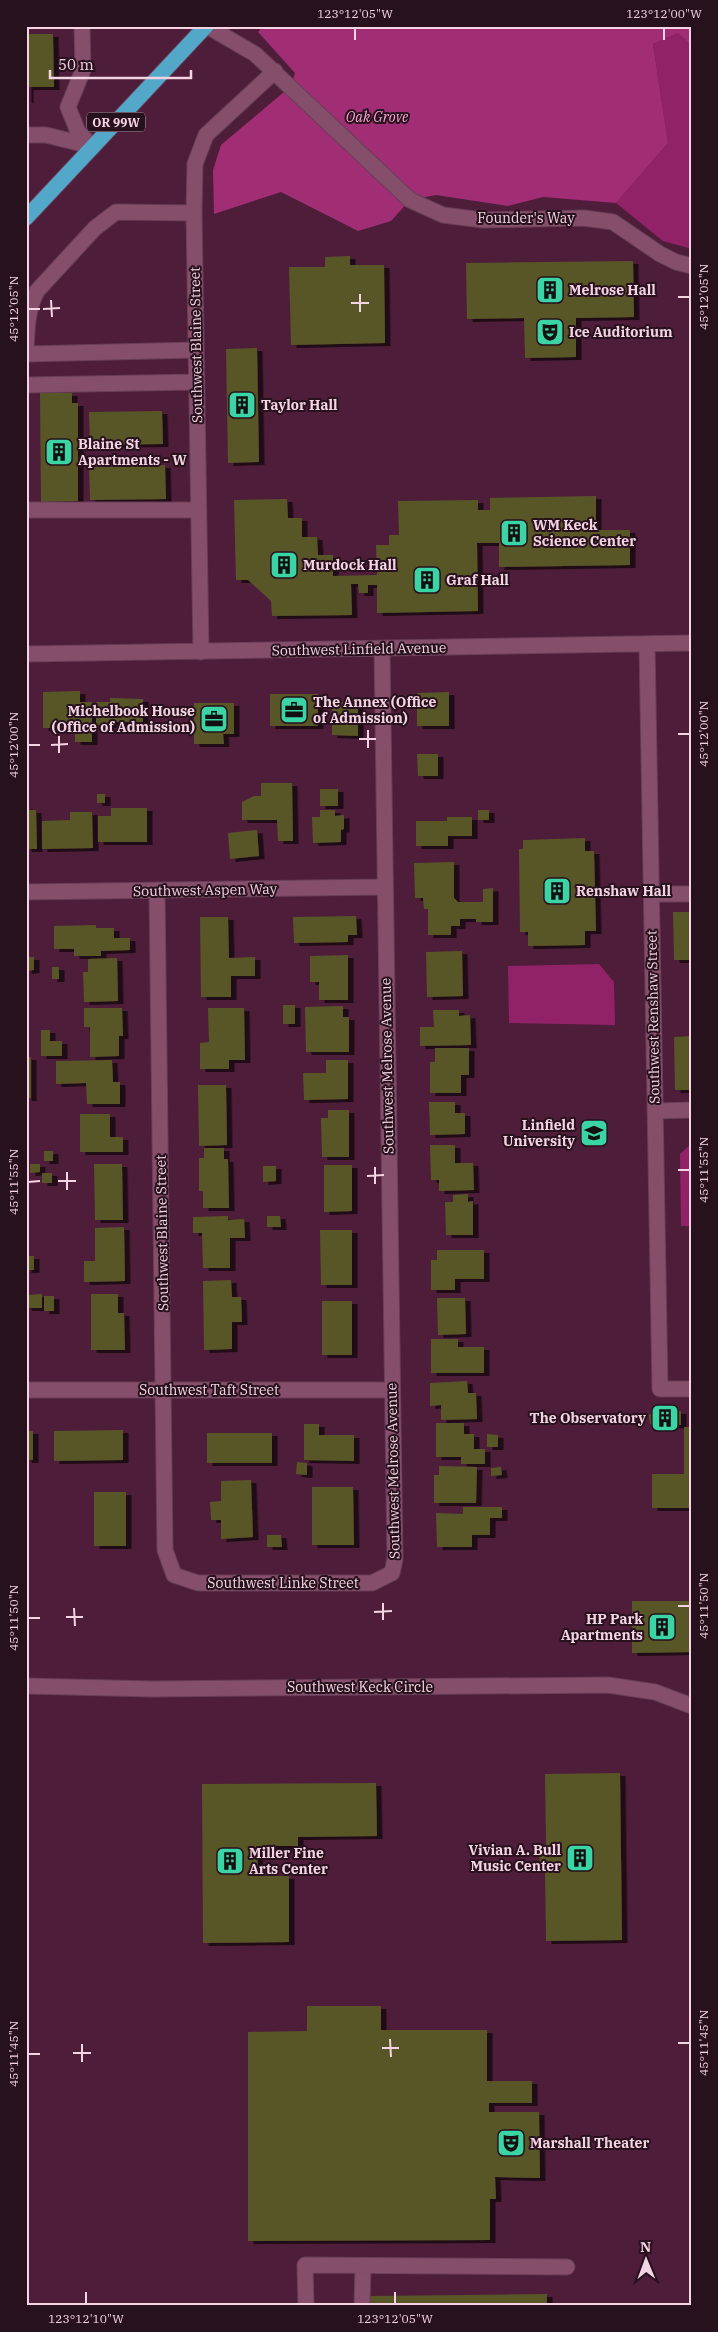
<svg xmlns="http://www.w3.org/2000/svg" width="718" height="2332" font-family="'IBM Plex Serif',serif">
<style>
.green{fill:#922268}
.forest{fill:#a12e74}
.building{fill:#585628;filter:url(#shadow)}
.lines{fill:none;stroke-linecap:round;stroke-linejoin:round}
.minor-casing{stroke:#683e57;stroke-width:17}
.highway-casing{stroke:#683e57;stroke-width:17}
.minor{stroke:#854f6c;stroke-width:15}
.highway{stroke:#53a8ca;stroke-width:15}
.ticks{fill:none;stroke:#f4d4e3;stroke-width:2}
.labels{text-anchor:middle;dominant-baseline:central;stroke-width:4;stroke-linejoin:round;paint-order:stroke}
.shield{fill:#27111d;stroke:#b69aa8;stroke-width:1}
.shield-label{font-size:12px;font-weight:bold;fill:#f4d4e3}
.park-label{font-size:14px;font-style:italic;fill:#fda5d4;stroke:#27111d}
.street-label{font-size:14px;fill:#f4d4e3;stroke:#27111d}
.poi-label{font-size:14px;font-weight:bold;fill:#f4d4e3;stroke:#27111d;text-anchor:start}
.neatline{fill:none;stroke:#f4d4e3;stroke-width:2}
.ticks-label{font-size:12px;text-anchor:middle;fill:#f4d4e3}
</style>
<defs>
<filter id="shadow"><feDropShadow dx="5.5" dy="3" stdDeviation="0" flood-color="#0009"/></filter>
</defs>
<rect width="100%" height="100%" fill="#4d1d39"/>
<path class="green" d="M678,33L692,46V249L663,241L616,203L668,143L653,44Z
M599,964L614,982L615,1025L509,1023L508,966Z
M692,1143V1226H681L680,1154Z"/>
<path class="forest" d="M263,26H692V46L678,33L653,44L668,143L616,203L543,197L508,206L436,195L410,200L391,221L358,231L281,192L214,214L213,170L221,145L291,86L295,73L258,32Z"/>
<path class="building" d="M26,34H53L54,87H28V100H26Z
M350,256V265H384L385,343L291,345L289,267H325V257Z
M633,261L634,317L576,318V357L525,358L524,318L467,319L466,263Z
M257,348L259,462L228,463L226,349Z
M40,393H72V403H78V501L41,502Z
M162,411L163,444L90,445L89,412Z
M165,465L166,499L90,500L89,467Z
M596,496V530H630V565L499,567V543H477L478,611L377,613V585H368V593H359L358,584H351L352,615L272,616L271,601L248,580H236L234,500L287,499L288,518H302V537H317L318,555H333V576L377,575L376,545H389V535H399L398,501L478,500V510H490V498Z
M80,691V702H92V742H75V728H43V692Z
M449,692V726H417V693Z
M270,694H318V726H270Z
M110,698L143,699V722H111V725H96V702H110Z
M332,702H358V736L332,735Z
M194,703H234V734H223L224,744H194Z
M417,754H438V776H418Z
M261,783H292L293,841H278L277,820H242V802L254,796H261Z
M320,789H338V806H320Z
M97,794H105V803H97Z
M26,805L29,810H36L37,849H26Z
M111,808H147V842H98V816H111Z
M320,810H335V816L344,815V829L341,830V842L313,843L312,817H320Z
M478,810H489V820H478Z
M70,812H92L93,848L42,849V821L70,820Z
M447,817H472V836H448V846H416V821H447Z
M257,830L259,856L230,859L228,833Z
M585,838V851H594L596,931H585V945L528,946V932H520L519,849H523V840Z
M454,862V898L458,902H483V889L493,888V922H476V919H460V926H451V935H428V909H424L423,898H415L414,863Z
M673,912H692V960H674Z
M356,916L357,935H348V942L294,943L293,917Z
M200,917H228L229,958L255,957V976H231V997H201Z
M96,925V928H114V938H130V950L101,951V956H74V949H54V926Z
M462,951L463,996L427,997L426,952Z
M348,955V1000H319V982H310V956Z
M26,957H34V970L26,971Z
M117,958L118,1001L84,1002L83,972H88V959Z
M52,967H59V979H52Z
M283,1005H295V1024H283Z
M343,1006V1017H349V1052H306L305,1007Z
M84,1008H122L123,1036H119V1056L90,1057V1027H84Z
M208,1008H244L245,1060H229V1069H200V1043L209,1042Z
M433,1010H459V1016L470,1015L471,1045L420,1046V1027H434Z
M41,1030H50V1041H62V1056H41Z
M692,1036V1090H675L674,1037Z
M435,1048H469V1075H461V1093H430V1062H435Z
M26,1057H31V1098H26Z
M112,1060L113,1082H120V1104H87L86,1083L56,1084V1061Z
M326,1060H348V1099L304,1100L303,1073H326Z
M198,1085H226L227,1145L199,1146Z
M429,1102H455V1113H465V1134L430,1135Z
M328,1110H349V1157H322L321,1118H328Z
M80,1114H110V1137H123V1152H80Z
M430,1145H455V1163H473L474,1190L439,1191V1180H431Z
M204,1148H224V1159H228L229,1208H203V1191H199V1158H204Z
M44,1151H53V1161H44Z
M30,1164H40V1172L30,1173Z
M94,1164H122L123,1220H95Z
M324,1165H352V1211L324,1212Z
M263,1166H276V1181L263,1182Z
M42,1173H52V1183H42Z
M468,1194V1202L473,1201V1235H446L445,1202H453V1195Z
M228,1216V1220L244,1219L245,1238H230V1268H203L202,1233H193V1217Z
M267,1216H280L281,1227H267Z
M124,1227L125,1281L84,1282V1261H95V1228Z
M320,1230H352V1285H321Z
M437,1250H484V1279H455V1290H431V1260H437Z
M26,1256H34V1270H26Z
M231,1280L232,1297H241L242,1322H232V1349L204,1350L203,1281Z
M42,1294V1308H26V1295Z
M91,1294H118V1313H124L125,1350H91Z
M44,1296H54V1311H44Z
M437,1298H465L466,1334L438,1335Z
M322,1301H352V1355H322Z
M431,1339H458V1347H484V1373H431Z
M467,1381L468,1393H476L477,1419L441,1420V1405L430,1406V1383Z
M655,1411H681V1425L655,1426L650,1424L649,1415Z
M436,1423H464V1434H474V1449H485V1464H461V1457H436Z
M304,1424H319V1435H354V1461L304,1460Z
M684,1427H692V1508H652V1474H684Z
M123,1430V1460L54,1461V1431Z
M26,1431H33V1460H26Z
M207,1433H272V1463H207Z
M487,1434L498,1435V1447H487Z
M297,1462L307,1463V1475L296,1474Z
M439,1466L477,1467L476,1503H434V1475H439Z
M501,1467L502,1475L491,1476V1468Z
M251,1480L253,1537L221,1539V1520H211L210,1502L221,1501V1481Z
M312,1487H353L354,1545H312Z
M94,1492H126V1546H94Z
M463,1507H502V1518H490V1535H472V1547H437L436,1513L463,1514Z
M267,1535H281L282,1547H267Z
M632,1601H692V1652L632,1653Z
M620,1773L622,1940L546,1941L545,1871H540L539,1846L546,1845L545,1774Z
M376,1783L377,1836L298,1837V1846H257L258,1876H289V1942L203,1943L202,1784Z
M307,2006H381V2030H487V2081H532V2103H489V2112H539L540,2178L495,2177L496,2199H490V2240L248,2241V2032L307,2031Z
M547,2294V2306H369V2296Z"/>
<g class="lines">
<defs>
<path id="minor" d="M82,26L83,70L68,107L78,132L93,147
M207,26L255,54L410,200L443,215L483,220L584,218L613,222L660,254L676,262L692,266
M26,135H46L91,146
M26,350C27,328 27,310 37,291L95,228L116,212L194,213
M26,354L196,350
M26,385L197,382
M26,510H198
M647,644L660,1389H692
M201,652L194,213L195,164L206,135L275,71
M26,654L692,643
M157,890L165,1550L174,1575L198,1583H372L392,1573L395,1559L382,649
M26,892L384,887
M651,894H692
M655,1111L692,1110
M26,1390H392
M26,1686L152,1689L608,1685L655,1692L692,1706
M306,2306L305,2265L567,2267
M362,2306L363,2266"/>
<path id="highway" d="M26,218L206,26"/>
</defs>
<use href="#minor" class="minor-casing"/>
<use href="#highway" class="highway-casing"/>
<use href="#minor" class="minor"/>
<use href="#highway" class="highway"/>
</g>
<path class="ticks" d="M355,28V40M664,28V40M360,294V312M678,297H690M51,300L52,317M351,303H369M28,309H40M43,309L60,308M368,730V748M678,734H690M59,736V753M359,739H376M28,745H40M51,745L68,744M375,1167V1184M678,1170H690M67,1172V1190M367,1176L384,1175M58,1181H76M28,1182L40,1181M383,1603V1620M678,1606H690M74,1608L75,1626M374,1612L392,1611M66,1617H83M28,1618H40M390,2039L391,2057M678,2043H690M82,2044V2062M382,2048H399M73,2053H91M28,2054H40M86,2292V2304M395,2292V2304"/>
<defs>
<symbol id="building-square" viewBox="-11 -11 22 22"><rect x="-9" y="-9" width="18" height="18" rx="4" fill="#3bd4a4" stroke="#27111d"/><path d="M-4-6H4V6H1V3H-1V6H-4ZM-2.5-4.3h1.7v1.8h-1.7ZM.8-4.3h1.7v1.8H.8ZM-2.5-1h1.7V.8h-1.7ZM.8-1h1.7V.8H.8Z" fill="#111"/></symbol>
<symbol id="theatre-square" viewBox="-11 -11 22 22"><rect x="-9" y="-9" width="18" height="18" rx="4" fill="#3bd4a4" stroke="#27111d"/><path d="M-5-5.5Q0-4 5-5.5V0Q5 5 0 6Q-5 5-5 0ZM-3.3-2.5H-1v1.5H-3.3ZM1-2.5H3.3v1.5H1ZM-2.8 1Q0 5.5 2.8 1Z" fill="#111"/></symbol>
<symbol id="office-square" viewBox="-11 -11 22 22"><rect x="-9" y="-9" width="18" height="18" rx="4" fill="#3bd4a4" stroke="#27111d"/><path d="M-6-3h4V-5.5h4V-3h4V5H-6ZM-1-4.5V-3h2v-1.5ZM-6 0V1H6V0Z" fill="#111"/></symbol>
<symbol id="university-square" viewBox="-11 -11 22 22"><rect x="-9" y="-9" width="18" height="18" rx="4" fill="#3bd4a4" stroke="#27111d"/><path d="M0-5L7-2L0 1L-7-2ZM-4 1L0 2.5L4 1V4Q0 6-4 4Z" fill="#111"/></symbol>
</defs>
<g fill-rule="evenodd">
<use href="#building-square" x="534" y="274" width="32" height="32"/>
<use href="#theatre-square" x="534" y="316" width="32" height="32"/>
<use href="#building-square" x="226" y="389" width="32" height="32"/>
<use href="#building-square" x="43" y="436" width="32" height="32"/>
<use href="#building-square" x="498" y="517" width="32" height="32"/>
<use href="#building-square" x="268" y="549" width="32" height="32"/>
<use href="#building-square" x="411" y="564" width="32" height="32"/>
<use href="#office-square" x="278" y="694" width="32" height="32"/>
<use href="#office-square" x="198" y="703" width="32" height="32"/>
<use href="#building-square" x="541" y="875" width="32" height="32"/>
<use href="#university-square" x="578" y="1117" width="32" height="32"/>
<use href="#building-square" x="649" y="1402" width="32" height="32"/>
<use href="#building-square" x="646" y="1611" width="32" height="32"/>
<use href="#building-square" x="564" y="1842" width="32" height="32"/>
<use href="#building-square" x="214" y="1845" width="32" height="32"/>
<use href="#theatre-square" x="495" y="2127" width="32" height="32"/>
</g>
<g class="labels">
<rect class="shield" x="87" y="112.5" width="58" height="19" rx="4"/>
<g class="shield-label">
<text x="116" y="122">OR 99W</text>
</g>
<g class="park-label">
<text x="377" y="117">Oak Grove</text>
</g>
<g class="street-label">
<text x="526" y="218">Founder's Way</text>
<text transform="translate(196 345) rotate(-91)">Southwest Blaine Street</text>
<text transform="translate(359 649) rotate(-1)">Southwest Linfield Avenue</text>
<text transform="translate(205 890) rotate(-1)">Southwest Aspen Way</text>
<text transform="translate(653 1017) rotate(-91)">Southwest Renshaw Street</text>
<text transform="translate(387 1066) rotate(-91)">Southwest Melrose Avenue</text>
<text transform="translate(162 1233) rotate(-91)">Southwest Blaine Street</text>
<text x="209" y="1390">Southwest Taft Street</text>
<text transform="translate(393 1471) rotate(-91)">Southwest Melrose Avenue</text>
<text x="283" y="1583">Southwest Linke Street</text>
<text x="360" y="1687">Southwest Keck Circle</text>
</g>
<g class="poi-label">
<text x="569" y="290">Melrose Hall</text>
<text x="569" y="332">Ice Auditorium</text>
<text x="261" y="405">Taylor Hall</text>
<text x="78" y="444">Blaine St<tspan x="78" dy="16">Apartments - W</tspan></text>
<text x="533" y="525">WM Keck<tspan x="533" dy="16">Science Center</tspan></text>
<text x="303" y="565">Murdock Hall</text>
<text x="446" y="580">Graf Hall</text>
<text x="313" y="702">The Annex (Office<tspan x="313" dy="16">of Admission)</tspan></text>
<text x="195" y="711" text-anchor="end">Michelbook House<tspan x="195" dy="16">(Office of Admission)</tspan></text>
<text x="576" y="891">Renshaw Hall</text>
<text x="575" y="1125" text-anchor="end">Linfield<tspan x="575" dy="16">University</tspan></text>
<text x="646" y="1418" text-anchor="end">The Observatory</text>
<text x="643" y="1619" text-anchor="end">HP Park<tspan x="643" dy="16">Apartments</tspan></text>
<text x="561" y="1850" text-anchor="end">Vivian A. Bull<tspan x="561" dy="16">Music Center</tspan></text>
<text x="249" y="1853">Miller Fine<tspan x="249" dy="16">Arts Center</tspan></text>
<text x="530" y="2143">Marshall Theater</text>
</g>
</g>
<rect width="718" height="2332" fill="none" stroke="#27111d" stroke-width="55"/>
<g transform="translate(646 2260) rotate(359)" stroke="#27111d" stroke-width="4" paint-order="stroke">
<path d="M0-4L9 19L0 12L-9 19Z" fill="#f4d4e3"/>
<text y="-8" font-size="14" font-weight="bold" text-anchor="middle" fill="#f4d4e3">N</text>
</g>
<path d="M50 70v8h141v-8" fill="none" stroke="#f4d4e3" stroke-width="2.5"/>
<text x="58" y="70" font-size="15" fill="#f4d4e3" stroke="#27111d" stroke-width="4" paint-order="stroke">50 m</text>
<rect x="28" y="28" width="662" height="2276" class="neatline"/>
<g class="ticks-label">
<text x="355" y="18">123°12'05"W</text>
<text x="664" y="18">123°12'00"W</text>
<text transform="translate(704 297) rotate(-90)" y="4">45°12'05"N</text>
<text transform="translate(14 309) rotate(-90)" y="4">45°12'05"N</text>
<text transform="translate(704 734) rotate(-90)" y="4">45°12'00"N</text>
<text transform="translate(14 745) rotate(-90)" y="4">45°12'00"N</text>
<text transform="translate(704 1170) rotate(-90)" y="4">45°11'55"N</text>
<text transform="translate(14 1182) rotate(-90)" y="4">45°11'55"N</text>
<text transform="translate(704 1606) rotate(-90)" y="4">45°11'50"N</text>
<text transform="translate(14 1618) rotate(-90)" y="4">45°11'50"N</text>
<text transform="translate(704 2043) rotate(-90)" y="4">45°11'45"N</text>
<text transform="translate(14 2054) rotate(-90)" y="4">45°11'45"N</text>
<text x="86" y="2323">123°12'10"W</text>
<text x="395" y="2323">123°12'05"W</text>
</g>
</svg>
